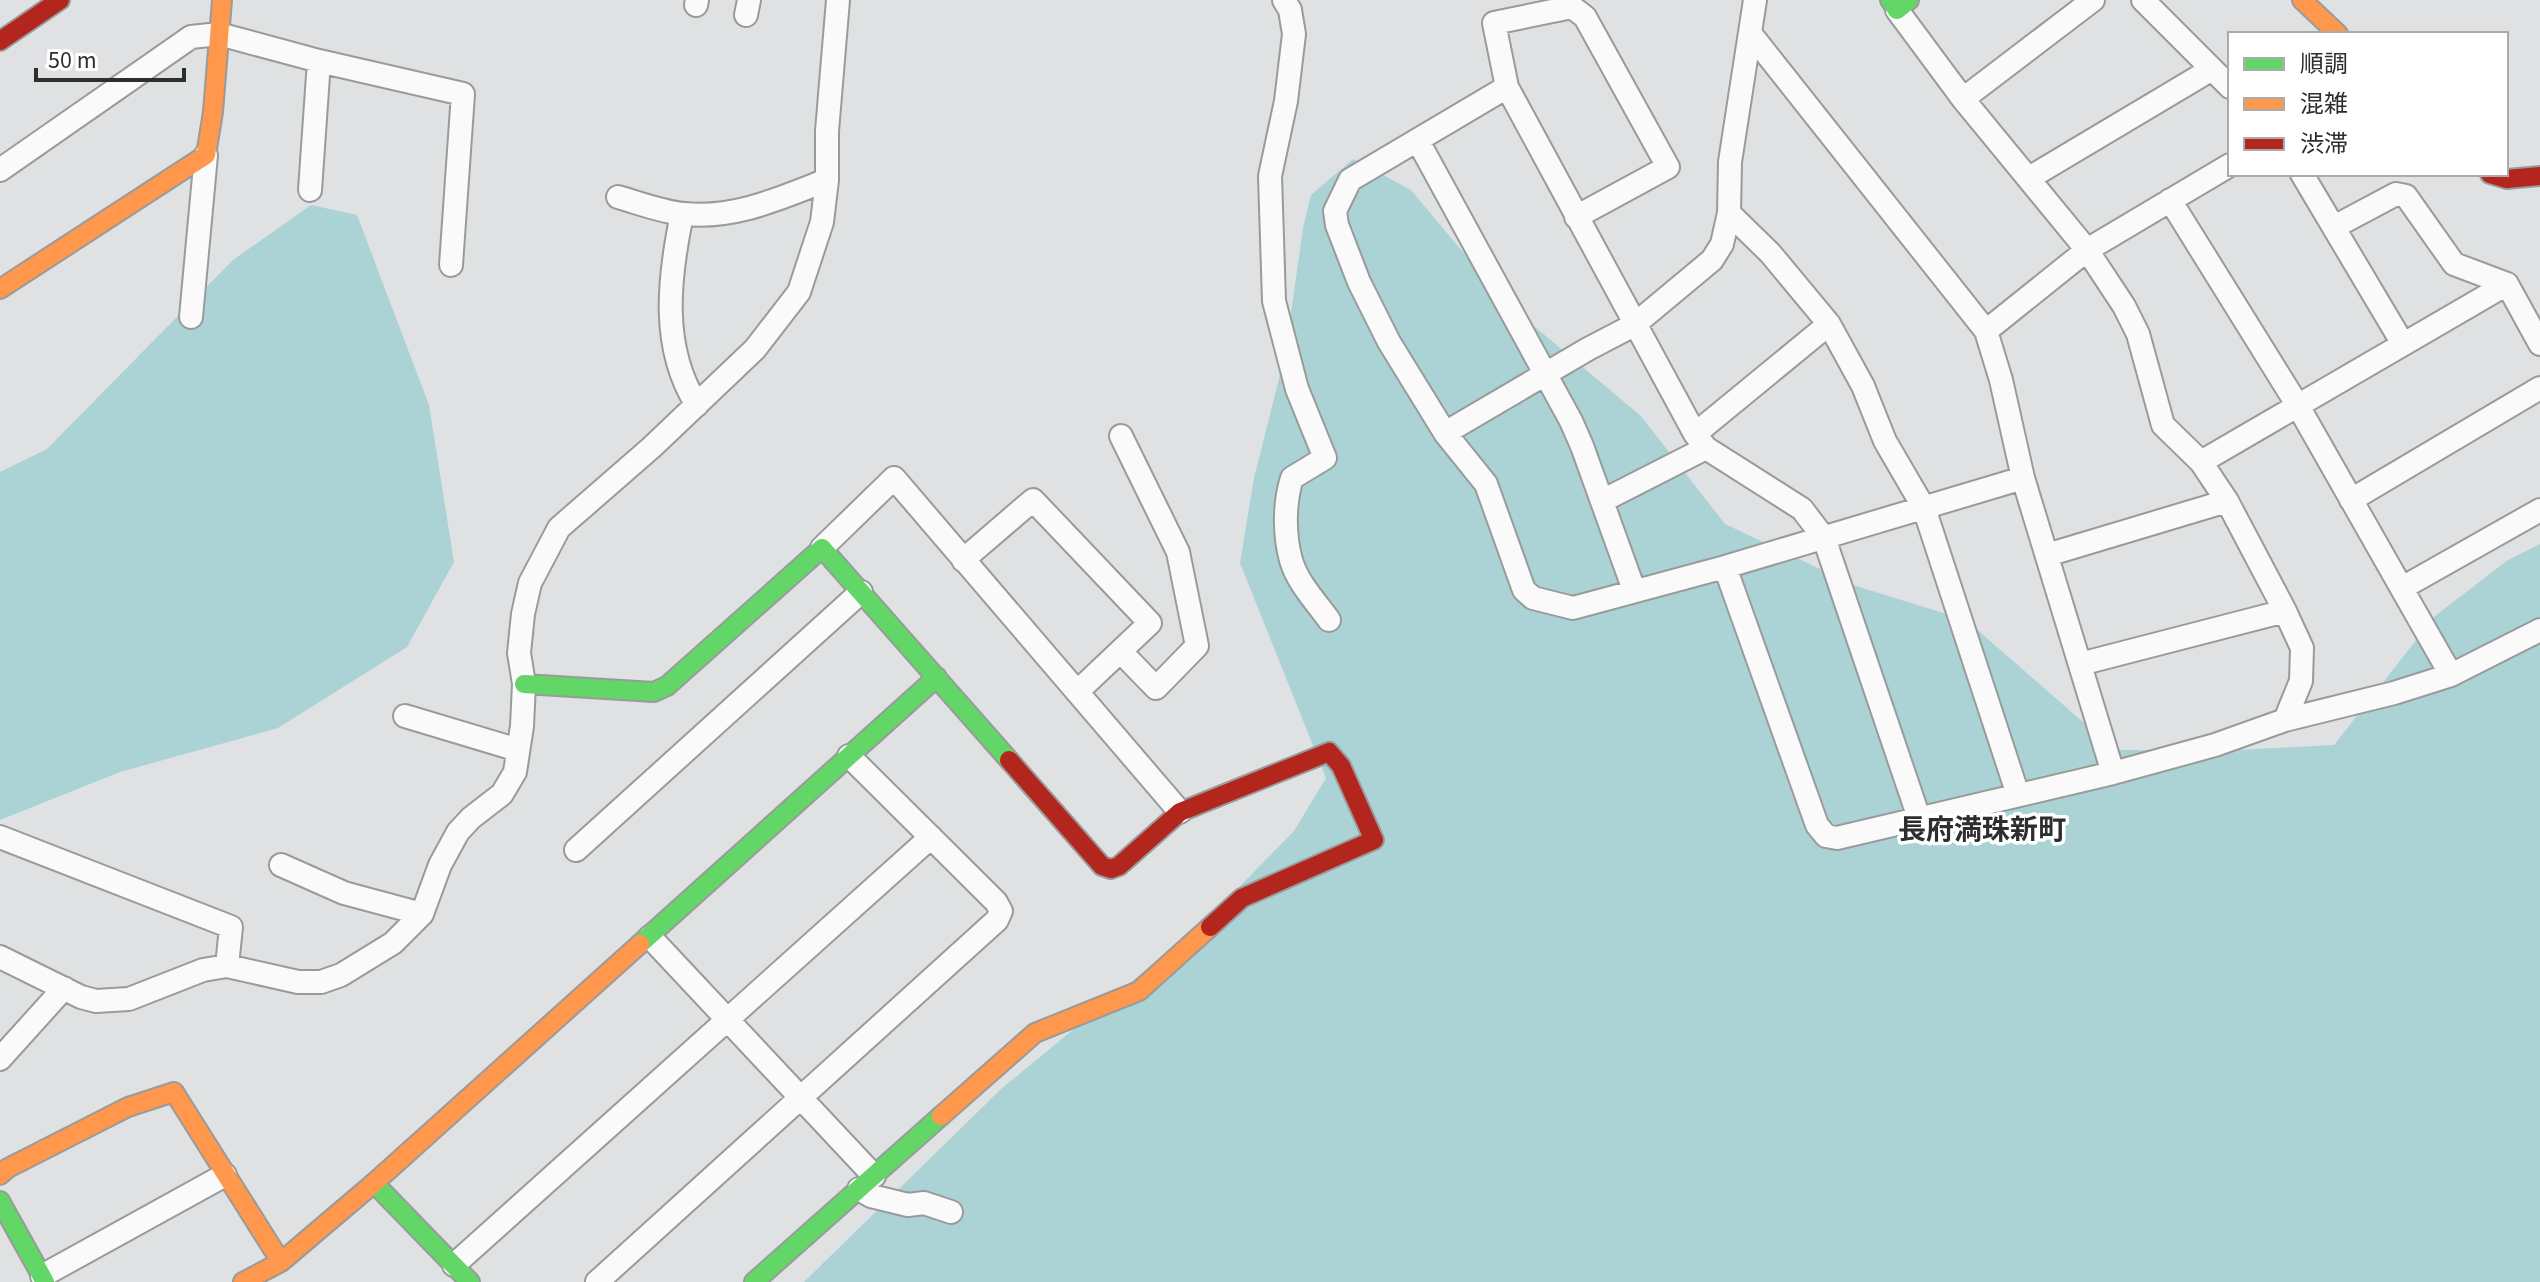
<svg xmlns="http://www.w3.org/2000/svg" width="2540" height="1282" font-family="'Source Sans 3','Noto Sans JP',sans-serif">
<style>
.green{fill:#abd3d5}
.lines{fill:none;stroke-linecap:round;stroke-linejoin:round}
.street-casing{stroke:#999b9b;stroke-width:26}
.fast-casing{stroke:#999b9b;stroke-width:22}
.slow-casing{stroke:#999b9b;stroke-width:22}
.jam-casing{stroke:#999b9b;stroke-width:22}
.street{stroke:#fafafb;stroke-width:22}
.fast{stroke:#63d668;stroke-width:18}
.slow{stroke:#ff974d;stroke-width:18}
.jam{stroke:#b3261e;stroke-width:18}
.labels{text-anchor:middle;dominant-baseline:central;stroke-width:7;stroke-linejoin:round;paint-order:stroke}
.quarter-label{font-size:28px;font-weight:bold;fill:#2d2e2e;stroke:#fff}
</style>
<rect width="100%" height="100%" fill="#dfe1e2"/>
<path class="green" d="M1353,159L1411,190L1503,300L1641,416L1725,524L1856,586L1966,620L2115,750H2235L2334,745L2435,616L2508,560L2540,544V1282H804L1001,1089L1209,918L1294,831L1326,778L1240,563L1254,478L1285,355L1303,228L1311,195Z
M311,205L357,215L429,405L454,562L407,647L278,728L120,772L0,820V472L47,449L233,260Z"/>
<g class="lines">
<defs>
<path id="street" d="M1284,0L1290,10L1294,34L1286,101L1270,176L1274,301L1297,389L1325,458L1292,478C1284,503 1284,535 1291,560C1297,582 1316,602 1329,620
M2143,0L2230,87
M696,5L697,0
M1897,10L1963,99L2087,250L2124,306L2138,334L2163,425L2201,462L2227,501L2285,611L2302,648L2301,681L2285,720
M746,15L749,0
M1750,33L1986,331L2001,380L2023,478L2113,773
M1507,87L1350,180L1335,211L1337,225L1359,282L1389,342L1445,433L1486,484L1524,590L1533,598L1573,608L1725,567L2023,478
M1963,99L2093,0
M1418,141L1571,421L1582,446L1634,590
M0,170L191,37L219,34L319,61L463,94L451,265
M2302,174L2403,344
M2029,178L2212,69
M310,190L319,61
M618,197C639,203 662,212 684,214C736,219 780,198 827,180
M2170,200L2298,406L2451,675
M1729,213L1770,253L1829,324L1863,386L1885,441L1924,508L2018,795
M682,214C669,277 660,347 697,405
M1576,217L1668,167L1585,17L1572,7L1494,23L1507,87L1695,434L1706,448L1802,509L1824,538L1919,818
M2334,227L2396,194L2406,196L2454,264L2507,284L2540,344
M191,317L206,155
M1986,331L2087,250L2230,165
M1445,433L1588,349L1634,325L1712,260L1722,244L1729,213L1730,162L1755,0
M1695,434L1829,324
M2201,462L2507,284
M2351,500L2540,388
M1602,501L1706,448
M822,548L894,478L1180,812
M2047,555L2227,501
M963,560L1033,500L1150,623L1077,692
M1725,567L1817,825L1826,836L1837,838L2113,773L2215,745L2285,720L2394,693L2451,675L2540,630
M2402,588L2540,510
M1121,652L1156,688L1197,646L1178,552L1121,436
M2080,664L2285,611
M405,716L518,750
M0,837L231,927L227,966
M576,850L861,592
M281,865L344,893L422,914
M650,937L874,1176
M0,957L81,997L96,1001L129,999L203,970L227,966L298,982H321L341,975L393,943L422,914L440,865L458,832L471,818L502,794L515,772L522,726L524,684L519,653L523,614L530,583L559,528L652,447L755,349L799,292L822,222L827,180V131L838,0
M0,1059L64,988
M859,1189L871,1196L908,1205L924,1203L951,1212
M454,1265L931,837
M42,1276L225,1175
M597,1282L997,920L1001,911L996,902L849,756"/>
<path id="fast" d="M1890,0L1897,10L1909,0
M524,684L654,692L667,686L822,548L1009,760
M640,944L937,677
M374,1183L470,1282
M0,1201L45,1282
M754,1282L941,1116"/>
<path id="slow" d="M2302,0L2338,34
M0,289L206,155L213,112L222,0
M941,1116L1035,1033L1139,991L1210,927
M0,1175L8,1168L128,1107L174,1092L281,1262
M243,1282L281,1262L374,1183L640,944"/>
<path id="jam" d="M0,41L60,0
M2490,174L2507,179L2540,176
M1009,760L1102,866L1111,869L1119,866L1180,812L1329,752L1341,766L1374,840L1242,898L1210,927"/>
</defs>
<use href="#street" class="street-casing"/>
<use href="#fast" class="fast-casing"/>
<use href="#slow" class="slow-casing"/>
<use href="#jam" class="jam-casing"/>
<use href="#street" class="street"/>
<use href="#fast" class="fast"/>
<use href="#slow" class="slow"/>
<use href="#jam" class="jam"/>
</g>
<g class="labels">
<g class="quarter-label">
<text x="1982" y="830">長府満珠新町</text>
</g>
</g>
<rect x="2228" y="32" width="280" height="144" fill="#ffffff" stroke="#ababab" stroke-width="2"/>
<rect x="2244" y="58" width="40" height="12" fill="#63d668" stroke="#ababab" stroke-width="2"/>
<text x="2300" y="72" font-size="24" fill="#2d2e2e">順調</text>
<rect x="2244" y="98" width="40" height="12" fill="#ff974d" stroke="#ababab" stroke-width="2"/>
<text x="2300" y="112" font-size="24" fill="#2d2e2e">混雑</text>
<rect x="2244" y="138" width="40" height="12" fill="#b3261e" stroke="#ababab" stroke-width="2"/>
<text x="2300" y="152" font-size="24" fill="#2d2e2e">渋滞</text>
<path d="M36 68v12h148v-12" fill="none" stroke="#2d2e2e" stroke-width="4"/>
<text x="48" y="68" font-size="24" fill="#2d2e2e" stroke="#ffffff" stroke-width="6" paint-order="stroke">50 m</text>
</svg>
